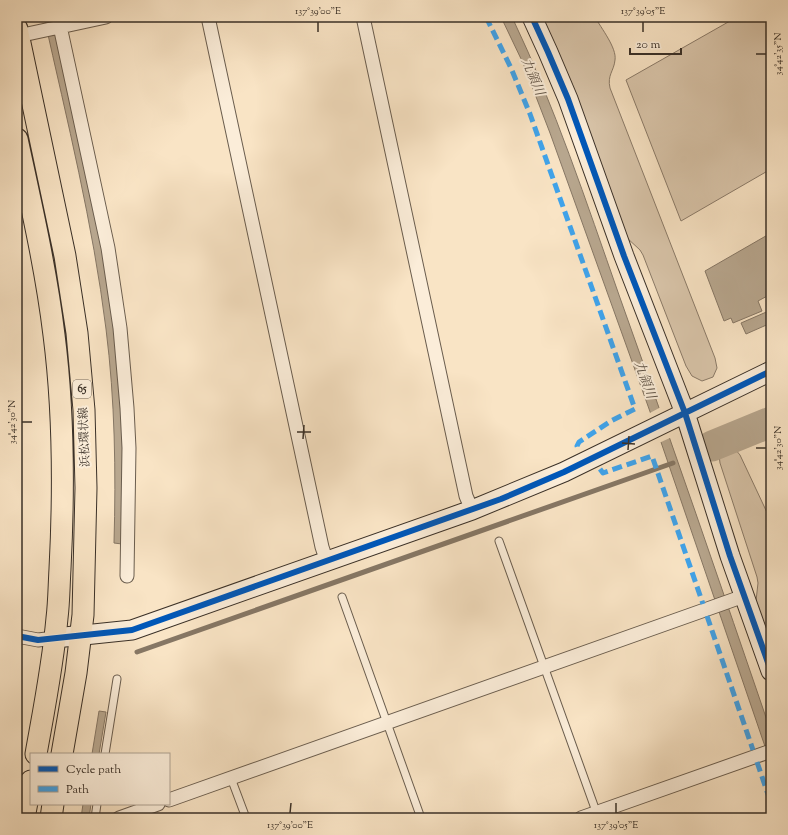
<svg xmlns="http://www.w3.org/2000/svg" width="788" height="835" font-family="'Sorts Mill Goudy','Noto Serif JP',serif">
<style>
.green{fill:#d9c5aa;stroke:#8a7a68}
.water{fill:#b8a78f;stroke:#867765}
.pier{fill:#f9e4c5}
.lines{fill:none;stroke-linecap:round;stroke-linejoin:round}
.stream{stroke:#867765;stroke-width:5}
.river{stroke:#b8a78f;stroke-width:31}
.lane-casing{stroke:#6a5d4e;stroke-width:9}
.street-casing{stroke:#6a5d4e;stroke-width:15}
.secondary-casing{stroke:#3a3027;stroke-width:21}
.primary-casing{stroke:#3a3027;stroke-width:23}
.lane{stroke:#fbedd9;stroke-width:7}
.street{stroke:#fbedd9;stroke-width:13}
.secondary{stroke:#fbedd9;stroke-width:19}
.primary{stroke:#f9e4c5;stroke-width:21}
.quiet{stroke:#3fa3eb;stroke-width:5;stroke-dasharray:10 5;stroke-linecap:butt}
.cycleway-casing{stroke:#fbedd9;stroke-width:8}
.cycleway{stroke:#0057b8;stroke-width:6}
.ticks{fill:none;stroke:#3a3027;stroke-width:1.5}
.labels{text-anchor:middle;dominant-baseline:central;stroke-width:4;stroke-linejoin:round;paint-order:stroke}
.shield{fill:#fbedd9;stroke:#74695c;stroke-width:1}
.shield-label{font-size:11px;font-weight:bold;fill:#3a3027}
.street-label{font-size:12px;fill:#3a3027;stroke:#fbedd9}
.water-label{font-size:13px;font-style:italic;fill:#5a4e41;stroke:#fbedd9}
.neatline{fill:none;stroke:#3a3027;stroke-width:1.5}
.ticks-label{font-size:10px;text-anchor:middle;fill:#3a3027}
</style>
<rect width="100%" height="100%" fill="#f9e4c5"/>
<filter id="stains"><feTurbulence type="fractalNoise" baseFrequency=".005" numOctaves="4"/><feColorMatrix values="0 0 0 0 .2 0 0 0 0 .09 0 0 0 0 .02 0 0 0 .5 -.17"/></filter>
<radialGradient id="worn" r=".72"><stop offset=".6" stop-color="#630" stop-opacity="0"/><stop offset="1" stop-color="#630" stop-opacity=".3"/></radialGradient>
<path class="green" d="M540,17H595C601,28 617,48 615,60C614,71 607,75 610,88L715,358L717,368L713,377L702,381L692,376L686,366L643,255L640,250L626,237Z
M737,17H771V169L681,221L626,80Z
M728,446L735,449L740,455L771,521V648L756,601L758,583L757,577L720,463L719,455L722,448Z"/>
<path class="water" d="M44,17H52L102,249L114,328L121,408L123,448L122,544L114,543C116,472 115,400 106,329C93,224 67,120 44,17Z
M501,17H512C555,107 586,201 619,295C671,440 721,586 771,732V764L662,445L550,133L523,63Z
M771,233V294L758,301L762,311L733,323L731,318L724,321L705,271Z
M771,310V323L746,334L741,323Z
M99,711L106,712L99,754H92Z
M83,804H91L89,818H81Z"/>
<path class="pier" d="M661,407L672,437L659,443L648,414Z"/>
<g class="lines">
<path class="stream" d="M137,652L673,463"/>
<path class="river" d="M712,446L771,422"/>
<defs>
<path id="lane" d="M499,541L597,814
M342,597L421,818
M105,754L117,679
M231,778L246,818
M95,818L97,804"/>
<path id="street" d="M58,17L108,248L120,328L127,408L129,448L127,576
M208,17L322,547L327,562
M363,17L466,496L472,510
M18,36L106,17
M17,636L38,640L55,638
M169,800L744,596
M119,818L158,804
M581,818L771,751"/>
<path id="secondary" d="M532,17L548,52L568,99L624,256L685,413L730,556L771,671
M55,638L132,630L472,510L564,472L771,371"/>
<path id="primary" d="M17,29L65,256L77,333L84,410L86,488L83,615L76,673L62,754
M17,139C31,204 46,269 54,335C64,413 64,491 60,569C59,585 59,602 57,618C53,664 44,709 36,754
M24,818L31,781
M51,818L53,804"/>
</defs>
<use href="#lane" class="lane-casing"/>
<use href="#street" class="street-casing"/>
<use href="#secondary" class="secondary-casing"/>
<use href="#primary" class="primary-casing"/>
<use href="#lane" class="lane"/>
<use href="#street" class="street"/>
<use href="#secondary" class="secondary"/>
<use href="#primary" class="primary"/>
<path class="quiet" d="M486,17L511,68L530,114L635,409L611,421L579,442L577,446L579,451
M600,469L603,473L652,456L703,604
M707,616L753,750
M757,762L771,803"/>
<defs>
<path id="cycleway" d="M532,17L548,52L568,99L624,256L685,413L730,556L771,671
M17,636L38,640L132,630L501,499L564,472L771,371"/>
</defs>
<use href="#cycleway" class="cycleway-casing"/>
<use href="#cycleway" class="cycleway"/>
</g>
<path class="ticks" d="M318,32V22M643,32V22M756,54H766M22,422H32M297,432H311M303,439L304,425M622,443L635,444M756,448H766M628,450L629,436M290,813L291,803M616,813V803"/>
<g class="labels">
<rect class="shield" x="73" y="380" width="18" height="18" rx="3"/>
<g class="shield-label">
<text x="82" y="389">65</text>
</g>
<g class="street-label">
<text transform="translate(85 437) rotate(-92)">浜松環状線</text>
</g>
<g class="water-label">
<text transform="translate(532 77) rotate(67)">九領川</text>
<text transform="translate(644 380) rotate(70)">九領川</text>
</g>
</g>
<rect width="788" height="835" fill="none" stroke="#f9e4c5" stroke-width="44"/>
<rect x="30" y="753" width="140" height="52" fill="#fbedd9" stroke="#aea192"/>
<rect x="38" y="766" width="20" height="6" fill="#0057b8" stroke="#aea192"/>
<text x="66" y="773" font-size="12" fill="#3a3027">Cycle path</text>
<rect x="38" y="786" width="20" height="6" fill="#3fa3eb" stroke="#aea192"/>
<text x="66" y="793" font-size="12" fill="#3a3027">Path</text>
<path d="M630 48v6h51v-6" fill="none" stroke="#3a3027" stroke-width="2"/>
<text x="636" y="48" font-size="12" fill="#3a3027" stroke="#fbedd9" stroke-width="3" paint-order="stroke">20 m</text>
<rect x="22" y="22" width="744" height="791" class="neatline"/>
<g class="ticks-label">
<text x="318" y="14">137°39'00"E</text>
<text x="643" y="14">137°39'05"E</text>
<text transform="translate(777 54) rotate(-90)" y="4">34°42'35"N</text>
<text transform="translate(11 422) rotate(-90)" y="4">34°42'30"N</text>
<text transform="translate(777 448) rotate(-90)" y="4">34°42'30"N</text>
<text x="290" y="828">137°39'00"E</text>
<text x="616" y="828">137°39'05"E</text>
</g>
<rect width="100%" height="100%" filter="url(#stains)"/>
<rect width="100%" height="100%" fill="url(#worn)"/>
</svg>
